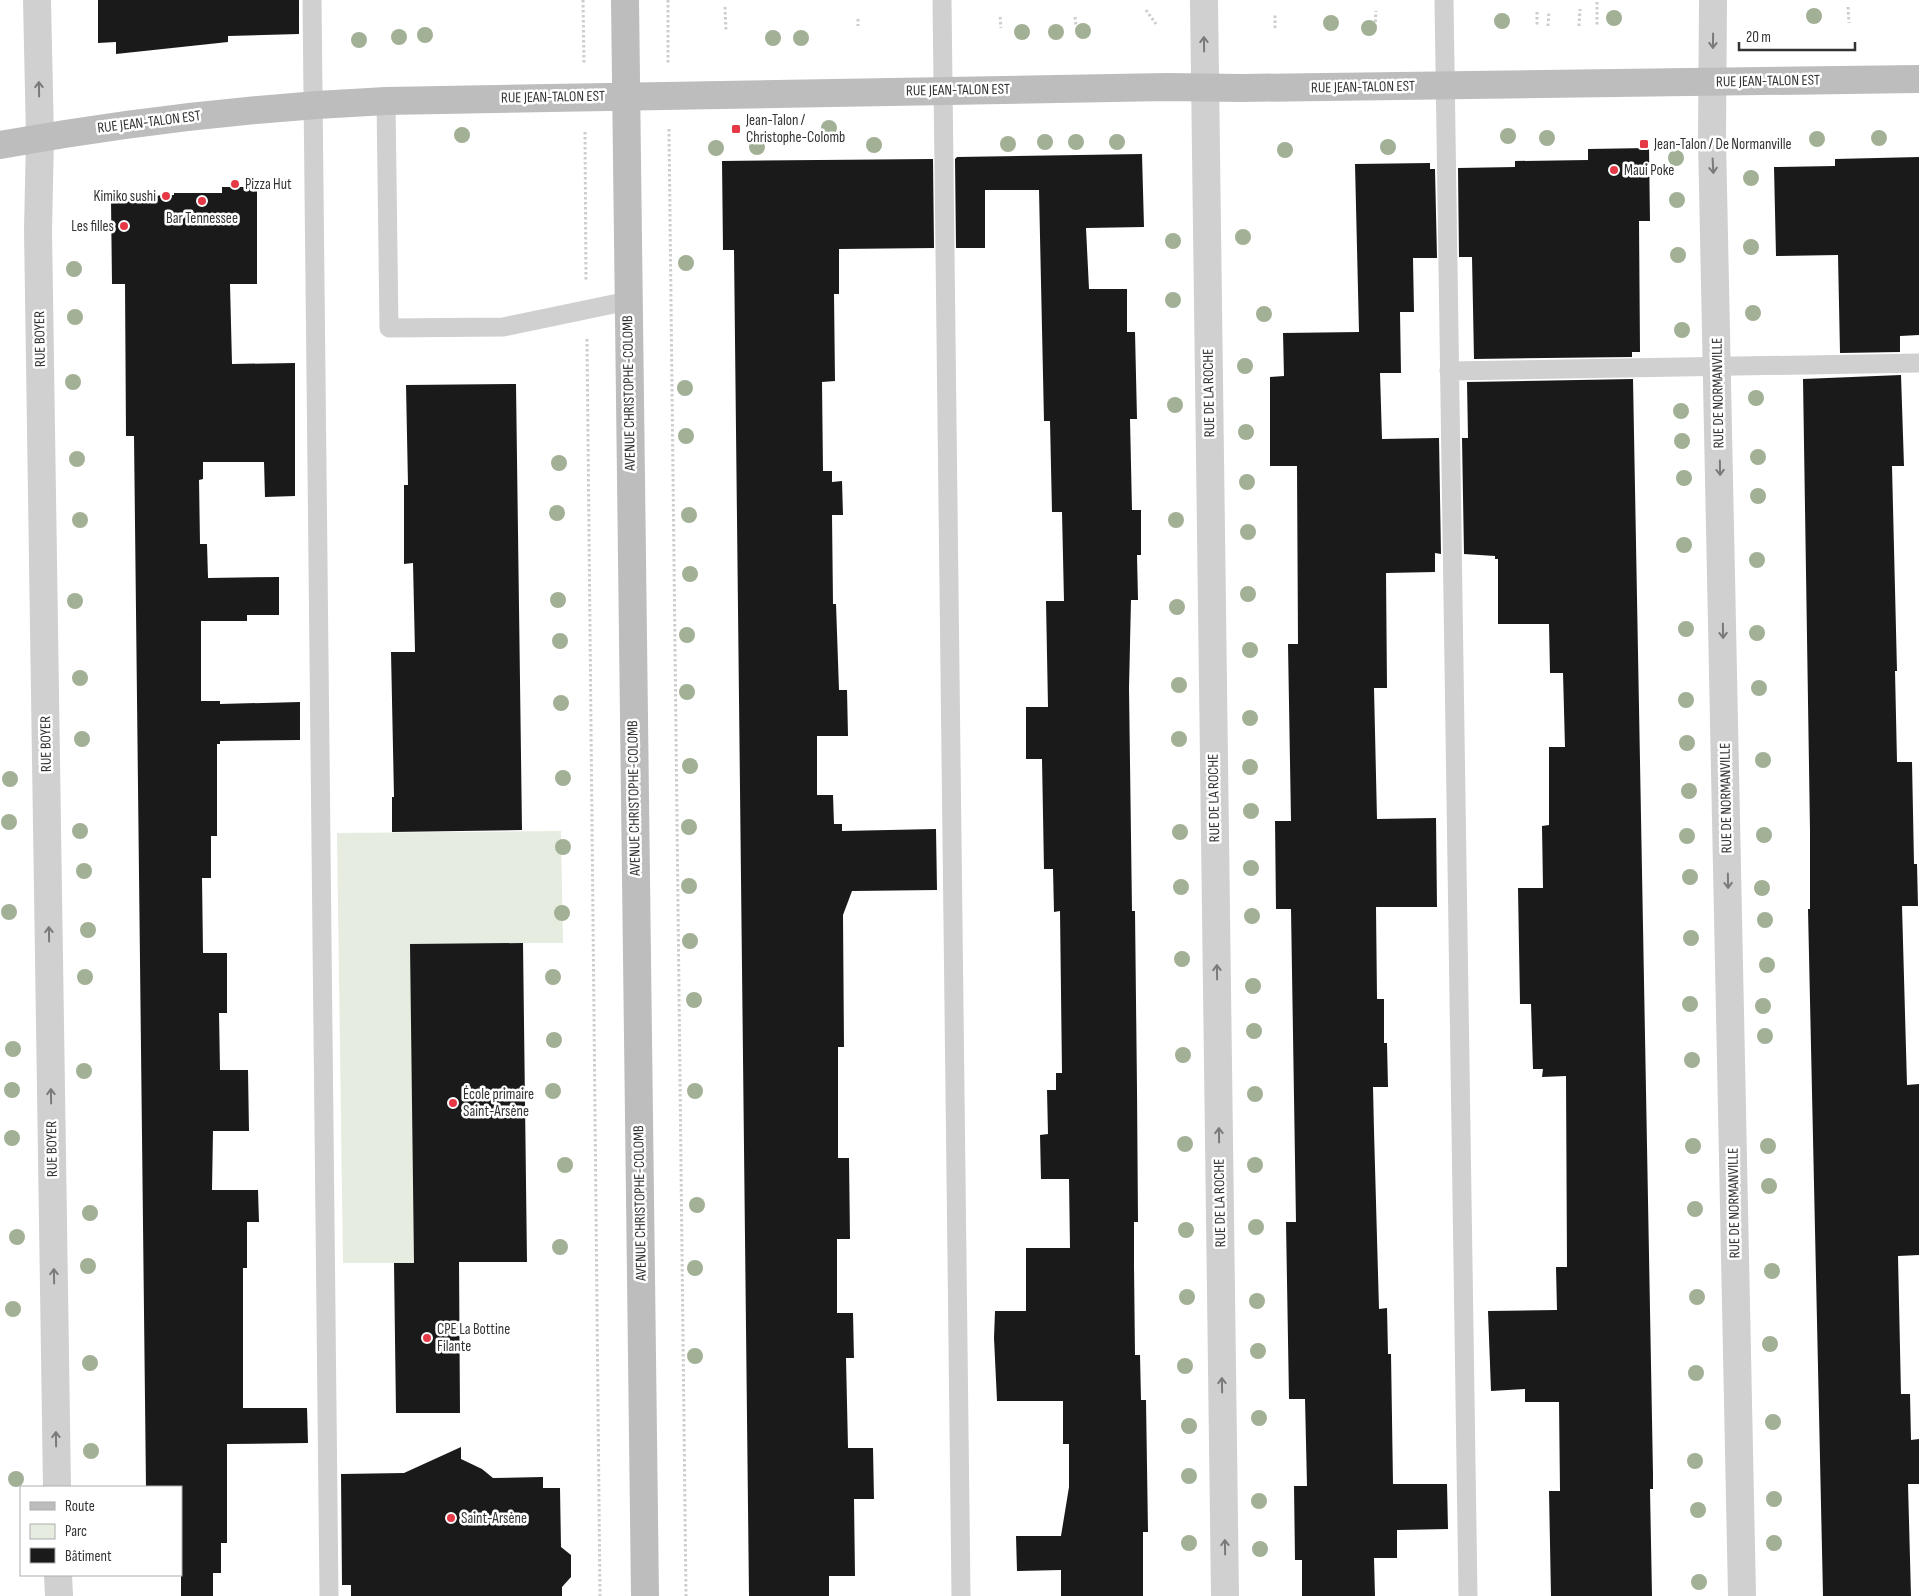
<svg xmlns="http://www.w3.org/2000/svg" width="1919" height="1596" font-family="'Sofia Sans Condensed',sans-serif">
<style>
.green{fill:#e6ecdf}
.building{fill:#1a1a1a}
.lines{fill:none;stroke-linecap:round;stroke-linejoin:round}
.path{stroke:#cdcdcd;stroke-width:3;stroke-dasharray:2.5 2.5;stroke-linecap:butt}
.service{stroke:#d0d0d0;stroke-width:19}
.minor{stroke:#d0d0d0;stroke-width:28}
.secondary{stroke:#bdbdbd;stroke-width:28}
.tree{fill:#a2b095}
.oneway{stroke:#7a7a7a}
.poi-dot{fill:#e63946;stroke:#fff;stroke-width:2}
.labels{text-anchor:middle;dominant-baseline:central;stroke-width:5;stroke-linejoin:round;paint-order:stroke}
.street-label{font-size:15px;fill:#333;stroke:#fff}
.poi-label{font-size:15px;fill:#333;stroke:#fff;text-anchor:start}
</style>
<rect width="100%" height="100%" fill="#fff"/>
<path class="green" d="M561,831L563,943H523L414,1263H343L337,833Z"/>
<path class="building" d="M98,0H299V34L228,36V42L116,54V42L98,43Z
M1649,148L1650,221H1639L1640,352H1632V357L1474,359L1472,257H1459L1458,168L1515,167V161L1588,160V149Z
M1142,154L1144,227L1086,228L1089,289H1127V332H1135L1137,419H1130L1132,510H1141V555H1137L1138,600H1131L1129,688L1132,911H1135L1137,1089L1138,1222H1134V1266L1135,1355H1140L1141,1400H1146L1148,1532H1143V1596H1061V1570L1017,1571L1016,1536H1061L1069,1487V1444H1063V1401H997L994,1338L995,1311H1026V1248H1070L1069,1179H1041L1040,1135L1048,1134L1047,1090H1056V1073H1062L1060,911L1054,912L1053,869H1044L1042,759H1026V707H1048L1046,601H1064L1062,512H1052L1050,421H1044L1039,190H985V248H956L955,159L957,157Z
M1919,157V335L1900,336V352L1840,353L1838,255L1776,256L1774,167L1835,166V159Z
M933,159L934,248L839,249V294H834L835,381L822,382L823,471H832V482L842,481L843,515H832L833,604H836L839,690H847L848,736H817V795H833L834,824H842V831L936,829L937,890L852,891L843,915L844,1047H838V1158H849L850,1239H837V1313H853L854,1358H846L848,1448H873L874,1499H854L855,1576H829V1596H749L734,250H723L722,161Z
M1430,163V169H1435L1437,258H1413L1414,312H1400L1401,373H1380L1382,439L1439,438L1441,554L1435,553V572L1386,573L1387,688H1374L1377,819L1436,818L1437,907H1376L1377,999H1384V1043H1387L1388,1087H1373L1374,1131L1379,1309L1387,1308L1388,1354H1391L1393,1484H1447L1448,1529L1397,1530V1558H1374L1375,1596H1302V1560H1295L1294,1486H1307L1305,1399H1289L1286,1222H1296L1291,909H1276L1275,821H1291L1288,644H1298L1297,466H1270V377L1284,376L1283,333L1359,332L1355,164Z
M222,187H257V284H230L232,364L295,363V496L265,497L264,462H203V479L199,480L200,544H207L208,578L279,577V615H247V621H201V701H220V704L300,702V740L220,741V744H217V836H211V878H202L203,953H227V1013H219L220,1070H248L249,1131H213L212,1190H258L259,1222H247V1268H243V1408H307L308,1443L227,1444V1543H221V1573H213V1596H181V1487H146L134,436H126L125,284H112L111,200H143V196L174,195V193H222Z
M1901,375L1904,466H1892L1897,671H1895L1897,762H1912L1914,864H1917L1918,906H1902L1907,1085L1919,1084V1255L1898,1256L1901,1394H1910L1911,1440L1919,1439V1484H1908L1911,1596H1823L1808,909H1810V830L1803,379Z
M1633,379L1653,1474V1489H1650L1652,1596H1551L1549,1491H1560L1559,1402H1525V1389L1491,1391L1488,1311L1557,1310L1556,1267H1567L1566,1076L1542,1077L1543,1069H1533L1531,1004H1520L1518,888H1543L1542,826L1549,825V747H1565L1563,673H1550L1549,624H1498V559H1495V556L1464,554L1462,438H1468L1467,382Z
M516,384L522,830L392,832V797H394L391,652H415L413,563L404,564V485H408L406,385Z
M523,943L527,1262H459L460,1413H396L394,1263H414L410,944Z
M461,1447V1459L482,1469L493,1478L543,1477V1488H560L561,1547L571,1555V1577L562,1587V1596H351V1585H342L341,1474L404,1473Z"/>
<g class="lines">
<path class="path" d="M583,0L584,63
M668,0V63
M1597,2V26
M725,7L726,31
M1848,7L1849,23
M1146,10L1156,24
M1537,12V26
M1000,17L1001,28
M1075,17L1076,26
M858,19V26
M1548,26L1549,11
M1579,26L1580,9
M1375,27L1376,11
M1275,28V13
M669,129L686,1596
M585,132L586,280
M587,339L600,1596"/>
<path class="service" d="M312,0L329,1596
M942,0L961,1596
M1444,0L1468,1596
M386,101L389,328L503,327L628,301
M1449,371L1919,363"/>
<path class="minor" d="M37,0L40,138L38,230L57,1487
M1204,0L1225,1596
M1713,0L1712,139L1742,1596
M58,1575L59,1596"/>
<path class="secondary" d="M625,0L645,1596
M0,145C128,122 256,107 386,101L1167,87L1242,88L1919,79"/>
</g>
<g class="tree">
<circle cx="1814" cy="16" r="8"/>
<circle cx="1614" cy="18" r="8"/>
<circle cx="1502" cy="21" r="8"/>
<circle cx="1331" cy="23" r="8"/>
<circle cx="1369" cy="28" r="8"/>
<circle cx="1083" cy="31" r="8"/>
<circle cx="1022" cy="32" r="8"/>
<circle cx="1056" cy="32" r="8"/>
<circle cx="425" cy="35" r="8"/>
<circle cx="399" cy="37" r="8"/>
<circle cx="773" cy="38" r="8"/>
<circle cx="801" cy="38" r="8"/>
<circle cx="359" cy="40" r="8"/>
<circle cx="829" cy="128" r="8"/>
<circle cx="462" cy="135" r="8"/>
<circle cx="1508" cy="136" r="8"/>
<circle cx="1547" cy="138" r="8"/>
<circle cx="1879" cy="138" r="8"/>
<circle cx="1817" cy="139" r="8"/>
<circle cx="1045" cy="142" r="8"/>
<circle cx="1076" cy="142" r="8"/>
<circle cx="1117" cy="142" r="8"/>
<circle cx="1008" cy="144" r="8"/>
<circle cx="874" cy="145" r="8"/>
<circle cx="757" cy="147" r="8"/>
<circle cx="1388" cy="147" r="8"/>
<circle cx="716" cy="148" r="8"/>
<circle cx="1285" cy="150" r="8"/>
<circle cx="1676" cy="158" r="8"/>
<circle cx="1751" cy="178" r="8"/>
<circle cx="1677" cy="200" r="8"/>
<circle cx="1243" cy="237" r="8"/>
<circle cx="1173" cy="241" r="8"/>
<circle cx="1751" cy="247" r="8"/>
<circle cx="1678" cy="255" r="8"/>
<circle cx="686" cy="263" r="8"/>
<circle cx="74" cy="269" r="8"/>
<circle cx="1173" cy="300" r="8"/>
<circle cx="1753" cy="313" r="8"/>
<circle cx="1264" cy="314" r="8"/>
<circle cx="75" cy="317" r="8"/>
<circle cx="1682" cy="330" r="8"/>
<circle cx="1245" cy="366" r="8"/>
<circle cx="73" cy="382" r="8"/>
<circle cx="685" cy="388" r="8"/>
<circle cx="1756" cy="398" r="8"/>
<circle cx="1175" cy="405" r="8"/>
<circle cx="1681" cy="411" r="8"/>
<circle cx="1246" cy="432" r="8"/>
<circle cx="686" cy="436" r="8"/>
<circle cx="1682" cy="441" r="8"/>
<circle cx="1758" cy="457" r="8"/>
<circle cx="77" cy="459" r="8"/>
<circle cx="559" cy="463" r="8"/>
<circle cx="1684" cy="478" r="8"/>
<circle cx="1247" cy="482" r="8"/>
<circle cx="1758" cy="496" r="8"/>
<circle cx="557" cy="513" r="8"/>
<circle cx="689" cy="515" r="8"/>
<circle cx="80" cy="520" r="8"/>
<circle cx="1176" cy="520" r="8"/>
<circle cx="1248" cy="532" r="8"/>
<circle cx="1684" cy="545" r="8"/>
<circle cx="1757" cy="560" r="8"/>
<circle cx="690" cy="574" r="8"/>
<circle cx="1248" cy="594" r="8"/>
<circle cx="558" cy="600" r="8"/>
<circle cx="75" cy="601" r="8"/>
<circle cx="1177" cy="607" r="8"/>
<circle cx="1686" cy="629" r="8"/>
<circle cx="1757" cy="633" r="8"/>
<circle cx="687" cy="635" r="8"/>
<circle cx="560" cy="641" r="8"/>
<circle cx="1250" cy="650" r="8"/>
<circle cx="80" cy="678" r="8"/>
<circle cx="1179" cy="685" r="8"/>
<circle cx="1759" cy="688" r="8"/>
<circle cx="687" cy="692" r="8"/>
<circle cx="1686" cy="700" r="8"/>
<circle cx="561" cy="703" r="8"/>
<circle cx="1250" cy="718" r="8"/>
<circle cx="82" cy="739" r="8"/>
<circle cx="1179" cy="739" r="8"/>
<circle cx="1687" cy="743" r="8"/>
<circle cx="1763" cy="760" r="8"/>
<circle cx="690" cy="766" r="8"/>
<circle cx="1250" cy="767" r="8"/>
<circle cx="563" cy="778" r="8"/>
<circle cx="10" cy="779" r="8"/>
<circle cx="1689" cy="791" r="8"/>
<circle cx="1251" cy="811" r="8"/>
<circle cx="9" cy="822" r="8"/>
<circle cx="689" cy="827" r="8"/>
<circle cx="80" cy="831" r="8"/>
<circle cx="1180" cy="832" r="8"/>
<circle cx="1764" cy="835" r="8"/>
<circle cx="1687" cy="836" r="8"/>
<circle cx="563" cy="847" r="8"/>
<circle cx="1251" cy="868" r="8"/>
<circle cx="84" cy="871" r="8"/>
<circle cx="1690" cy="877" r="8"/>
<circle cx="689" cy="886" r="8"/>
<circle cx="1181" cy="887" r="8"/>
<circle cx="1762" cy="888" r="8"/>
<circle cx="9" cy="912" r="8"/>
<circle cx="562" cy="913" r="8"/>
<circle cx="1252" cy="916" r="8"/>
<circle cx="1765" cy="920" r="8"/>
<circle cx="88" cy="930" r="8"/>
<circle cx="1691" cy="938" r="8"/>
<circle cx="690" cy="941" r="8"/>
<circle cx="1182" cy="959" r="8"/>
<circle cx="1767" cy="965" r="8"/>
<circle cx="85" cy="977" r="8"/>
<circle cx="553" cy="977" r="8"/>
<circle cx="1253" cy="986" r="8"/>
<circle cx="694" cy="1000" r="8"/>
<circle cx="1690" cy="1004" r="8"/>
<circle cx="1763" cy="1006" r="8"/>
<circle cx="1254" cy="1031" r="8"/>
<circle cx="1765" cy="1036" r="8"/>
<circle cx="554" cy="1040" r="8"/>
<circle cx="13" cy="1049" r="8"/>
<circle cx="1183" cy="1055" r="8"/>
<circle cx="1692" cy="1060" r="8"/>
<circle cx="84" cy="1071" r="8"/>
<circle cx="12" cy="1090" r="8"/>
<circle cx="553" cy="1091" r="8"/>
<circle cx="695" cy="1091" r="8"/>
<circle cx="1255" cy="1094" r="8"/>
<circle cx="12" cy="1138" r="8"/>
<circle cx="1185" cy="1144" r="8"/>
<circle cx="1693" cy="1146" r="8"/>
<circle cx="1768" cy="1146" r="8"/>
<circle cx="565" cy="1165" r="8"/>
<circle cx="1255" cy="1165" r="8"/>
<circle cx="1769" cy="1186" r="8"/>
<circle cx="697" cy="1205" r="8"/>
<circle cx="1695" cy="1209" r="8"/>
<circle cx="90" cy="1213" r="8"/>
<circle cx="1256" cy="1227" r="8"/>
<circle cx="1186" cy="1230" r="8"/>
<circle cx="17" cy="1237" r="8"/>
<circle cx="560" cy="1247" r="8"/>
<circle cx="88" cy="1266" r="8"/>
<circle cx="695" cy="1268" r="8"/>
<circle cx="1772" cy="1271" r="8"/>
<circle cx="1187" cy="1297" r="8"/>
<circle cx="1697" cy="1297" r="8"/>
<circle cx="1257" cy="1301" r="8"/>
<circle cx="13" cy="1309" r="8"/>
<circle cx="1770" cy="1344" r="8"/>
<circle cx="1258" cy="1351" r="8"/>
<circle cx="695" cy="1356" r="8"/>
<circle cx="90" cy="1363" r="8"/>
<circle cx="1185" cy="1366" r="8"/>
<circle cx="1696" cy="1373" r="8"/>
<circle cx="1259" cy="1418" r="8"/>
<circle cx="1773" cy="1422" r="8"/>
<circle cx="1189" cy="1426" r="8"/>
<circle cx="91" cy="1451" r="8"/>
<circle cx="1695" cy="1461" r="8"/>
<circle cx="1189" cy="1476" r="8"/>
<circle cx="16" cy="1479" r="8"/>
<circle cx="1774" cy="1499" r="8"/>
<circle cx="1259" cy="1501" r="8"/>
<circle cx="1698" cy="1510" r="8"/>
<circle cx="1189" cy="1543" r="8"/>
<circle cx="1774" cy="1543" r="8"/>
<circle cx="1260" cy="1549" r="8"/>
<circle cx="1699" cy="1582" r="8"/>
</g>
<defs><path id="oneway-shaft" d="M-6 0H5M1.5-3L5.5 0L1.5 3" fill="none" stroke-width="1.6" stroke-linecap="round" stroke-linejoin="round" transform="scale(1.25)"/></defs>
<g class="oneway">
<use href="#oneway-shaft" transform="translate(1713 41) rotate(91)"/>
<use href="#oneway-shaft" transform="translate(1204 44) rotate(-91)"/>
<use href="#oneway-shaft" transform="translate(39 89) rotate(-91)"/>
<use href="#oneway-shaft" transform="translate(1713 166) rotate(87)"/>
<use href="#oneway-shaft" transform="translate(1720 468) rotate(89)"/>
<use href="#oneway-shaft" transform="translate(1723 631) rotate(89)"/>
<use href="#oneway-shaft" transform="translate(1728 881) rotate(89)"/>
<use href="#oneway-shaft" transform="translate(49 934) rotate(-91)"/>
<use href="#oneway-shaft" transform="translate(1217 972) rotate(-91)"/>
<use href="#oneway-shaft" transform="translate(51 1096) rotate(-91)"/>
<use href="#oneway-shaft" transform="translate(1219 1135) rotate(-91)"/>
<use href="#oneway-shaft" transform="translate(54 1276) rotate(-91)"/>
<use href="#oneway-shaft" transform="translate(1222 1385) rotate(-91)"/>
<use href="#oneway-shaft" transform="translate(56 1439) rotate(-91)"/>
<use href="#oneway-shaft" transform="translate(1225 1547) rotate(-91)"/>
</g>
<g class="poi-dot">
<rect x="731" y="124" width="10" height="10" rx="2.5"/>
<rect x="1639" y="139" width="10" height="10" rx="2.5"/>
<circle cx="1614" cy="170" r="5"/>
<circle cx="235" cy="184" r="5"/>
<circle cx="166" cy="196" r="5"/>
<circle cx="202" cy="201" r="5"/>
<circle cx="124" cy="226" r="5"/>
<circle cx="453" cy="1103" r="5"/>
<circle cx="427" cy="1338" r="5"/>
<circle cx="451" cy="1518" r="5"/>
</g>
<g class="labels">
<g class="street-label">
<text transform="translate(1768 81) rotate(-1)">RUE JEAN-TALON EST</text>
<text transform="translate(1363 87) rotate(-1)">RUE JEAN-TALON EST</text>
<text transform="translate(958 90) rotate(-1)">RUE JEAN-TALON EST</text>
<text transform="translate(553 97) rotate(-1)">RUE JEAN-TALON EST</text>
<text transform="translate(149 122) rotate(-7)">RUE JEAN-TALON EST</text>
<text transform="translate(40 339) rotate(-91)">RUE BOYER</text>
<text transform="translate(629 393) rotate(-91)">AVENUE CHRISTOPHE-COLOMB</text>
<text transform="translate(1209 393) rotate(-91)">RUE DE LA ROCHE</text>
<text transform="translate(1718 393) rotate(-91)">RUE DE NORMANVILLE</text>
<text transform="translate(46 744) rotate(-91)">RUE BOYER</text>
<text transform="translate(634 798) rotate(-91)">AVENUE CHRISTOPHE-COLOMB</text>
<text transform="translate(1214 798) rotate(-91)">RUE DE LA ROCHE</text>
<text transform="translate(1726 798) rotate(-91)">RUE DE NORMANVILLE</text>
<text transform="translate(52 1149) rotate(-91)">RUE BOYER</text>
<text transform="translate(640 1203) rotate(-91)">AVENUE CHRISTOPHE-COLOMB</text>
<text transform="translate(1220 1203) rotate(-91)">RUE DE LA ROCHE</text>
<text transform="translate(1734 1203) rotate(-91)">RUE DE NORMANVILLE</text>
</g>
<g class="poi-label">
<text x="746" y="120">Jean-Talon /<tspan x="746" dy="17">Christophe-Colomb</tspan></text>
<text x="1654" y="144">Jean-Talon / De Normanville</text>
<text x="1624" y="170">Maui Poke</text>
<text x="245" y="184">Pizza Hut</text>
<text x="156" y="196" text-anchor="end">Kimiko sushi</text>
<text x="202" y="218" text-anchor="middle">Bar Tennessee</text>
<text x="114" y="226" text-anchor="end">Les filles</text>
<text x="463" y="1094">École primaire<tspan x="463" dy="17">Saint-Arsène</tspan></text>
<text x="437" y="1329">CPE La Bottine<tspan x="437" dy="17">Filante</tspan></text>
<text x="461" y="1518">Saint-Arsène</text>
</g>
</g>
<rect x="20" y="1486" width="162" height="90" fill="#ffffff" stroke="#adadad"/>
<rect x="30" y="1502" width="25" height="8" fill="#bdbdbd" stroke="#adadad"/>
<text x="65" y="1511" font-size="15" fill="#333333">Route</text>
<rect x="30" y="1524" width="25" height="15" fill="#e6ecdf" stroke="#adadad"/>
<text x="65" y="1536" font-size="15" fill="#333333">Parc</text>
<rect x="30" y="1548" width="25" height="15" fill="#1a1a1a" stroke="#adadad"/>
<text x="65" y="1561" font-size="15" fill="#333333">Bâtiment</text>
<path d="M1739 42v8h116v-8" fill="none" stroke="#333333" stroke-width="2.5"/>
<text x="1746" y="42" font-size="15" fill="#333333" stroke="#ffffff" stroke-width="4" paint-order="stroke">20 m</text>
</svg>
